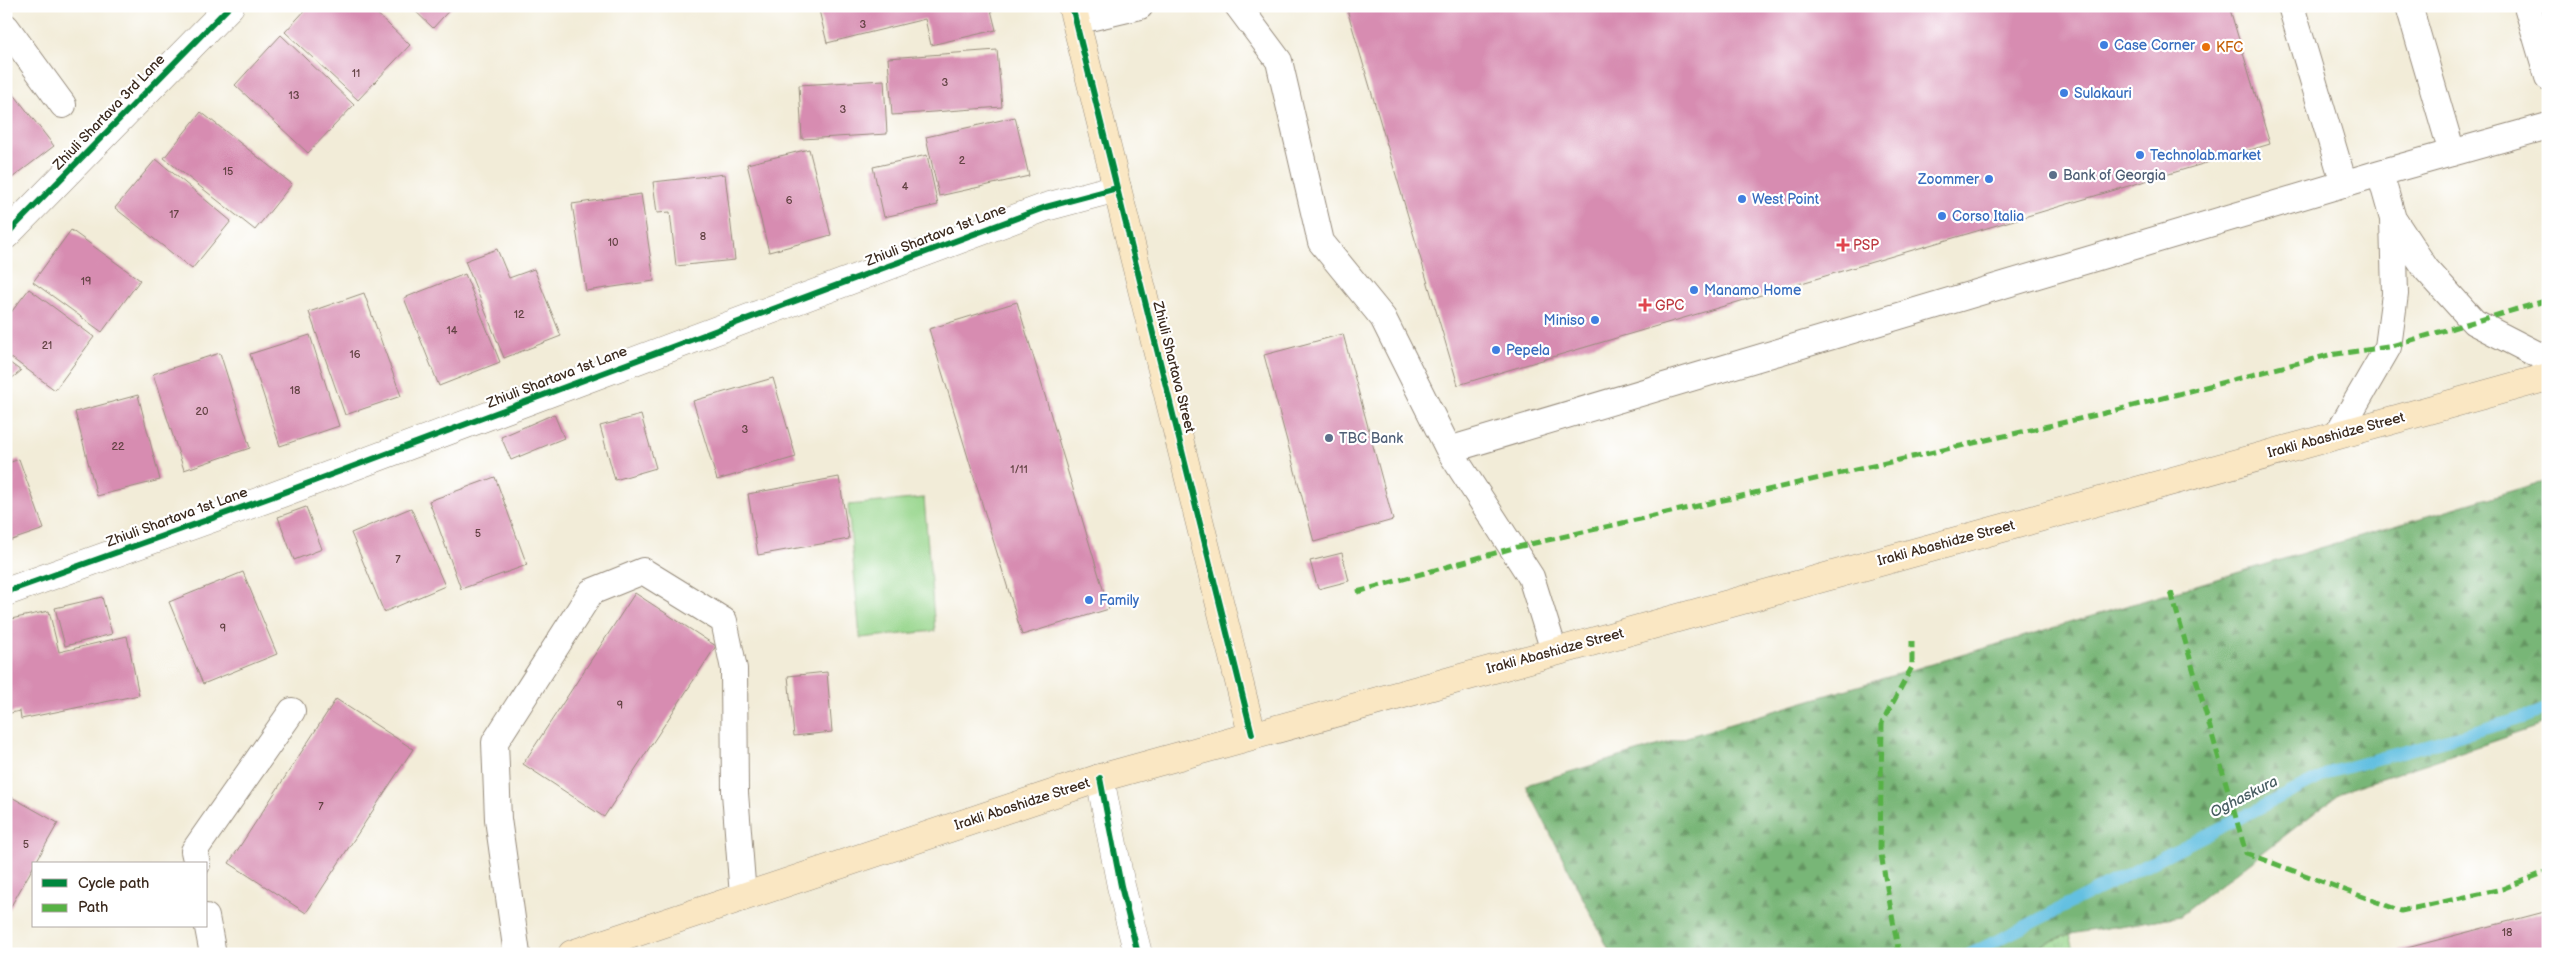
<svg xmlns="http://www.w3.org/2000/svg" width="2554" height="960" font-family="'Balsamiq Sans',sans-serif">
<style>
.grass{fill:url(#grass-tufts);stroke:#688054}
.forest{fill:url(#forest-firs);stroke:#5a704a}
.pitch{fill:#96d58b;stroke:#688054}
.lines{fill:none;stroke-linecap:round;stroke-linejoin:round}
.stream{stroke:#63c0e1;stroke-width:12}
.building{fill:#d78cb1}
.lane-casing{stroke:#968b7b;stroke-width:28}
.street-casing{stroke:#968b7b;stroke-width:29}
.secondary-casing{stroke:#968b7b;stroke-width:29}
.lane{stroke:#fff;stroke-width:26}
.street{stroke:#fff;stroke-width:28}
.secondary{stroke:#fae7c3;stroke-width:28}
.quiet{stroke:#57b245;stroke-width:5;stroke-dasharray:10 5;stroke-linecap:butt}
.cycleway-casing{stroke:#fff;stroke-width:9}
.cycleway{stroke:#00873e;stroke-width:6}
.shop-dot{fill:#3f7fe0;stroke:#fff;stroke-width:2}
.food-dot{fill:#e8710a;stroke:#fff;stroke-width:2}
.service-dot{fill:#5c6f8a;stroke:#fff;stroke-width:2}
.health-dot{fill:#e0444e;stroke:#fff;stroke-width:2}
.labels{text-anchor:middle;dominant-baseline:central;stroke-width:4.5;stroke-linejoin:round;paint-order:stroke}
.number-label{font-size:11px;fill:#624243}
.shop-label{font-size:14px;fill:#366cbe;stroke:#fff;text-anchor:start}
.food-label{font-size:14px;fill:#c56008;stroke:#fff;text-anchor:start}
.street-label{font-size:14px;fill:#3b2a1e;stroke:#fff}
.service-label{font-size:14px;fill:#4e5e75;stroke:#fff;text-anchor:start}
.health-label{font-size:14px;fill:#be3a42;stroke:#fff;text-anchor:start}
.water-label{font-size:15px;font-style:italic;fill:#495e62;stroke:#fff}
</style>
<defs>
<pattern id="grass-tufts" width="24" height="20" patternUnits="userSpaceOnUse" patternTransform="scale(1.25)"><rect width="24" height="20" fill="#96d58b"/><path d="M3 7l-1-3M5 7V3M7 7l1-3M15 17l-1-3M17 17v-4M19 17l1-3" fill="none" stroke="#82b778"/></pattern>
<pattern id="forest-firs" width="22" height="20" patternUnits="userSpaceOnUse" patternTransform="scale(1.25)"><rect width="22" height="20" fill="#78b677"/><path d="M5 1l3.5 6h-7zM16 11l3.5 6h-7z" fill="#649461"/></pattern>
</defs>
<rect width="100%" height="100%" fill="#fff"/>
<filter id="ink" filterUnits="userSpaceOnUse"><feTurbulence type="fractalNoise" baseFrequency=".02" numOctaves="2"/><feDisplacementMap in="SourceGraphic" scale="10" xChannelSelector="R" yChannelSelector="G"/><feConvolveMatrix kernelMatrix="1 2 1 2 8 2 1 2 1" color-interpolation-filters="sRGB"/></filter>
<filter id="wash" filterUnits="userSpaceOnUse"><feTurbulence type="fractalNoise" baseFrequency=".0096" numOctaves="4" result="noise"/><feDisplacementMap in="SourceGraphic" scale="20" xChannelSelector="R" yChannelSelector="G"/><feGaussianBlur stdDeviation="1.12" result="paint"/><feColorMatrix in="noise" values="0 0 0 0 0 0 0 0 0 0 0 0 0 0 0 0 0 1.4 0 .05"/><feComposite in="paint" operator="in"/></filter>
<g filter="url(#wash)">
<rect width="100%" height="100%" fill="#f2ecd8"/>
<path class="grass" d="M2070,934L2075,954H2018Z"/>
<path class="forest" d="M2548,480V723L2343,791L2180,916L2070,934L2018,954H1611L1526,785Z"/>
<path class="pitch" d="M924,498L935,631L860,638L848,505Z"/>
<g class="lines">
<path class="stream" d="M1970,954L2331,772L2526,717L2548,708"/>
</g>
<g id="blocks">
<path class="building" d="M309,6H369L410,45L358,100L285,32Z
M410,6H453L433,28Z
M818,6H990L996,30L931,45L925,19L827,43Z
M1346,6H2229L2270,144L1458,385Z
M281,35L354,105L308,153L235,85Z
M997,50L1002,107L892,115L888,58Z
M884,80L887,134L802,139L799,85Z
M6,84L54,146L12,178L6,170Z
M201,112L292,184L255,230L164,158Z
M1015,117L1029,176L939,196L926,137Z
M809,149L831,235L769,252L747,164Z
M927,155L938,205L884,217L873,167Z
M156,159L231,221L192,269L115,208Z
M725,174L735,260L676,266L670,212L657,213L653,182Z
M641,194L654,281L586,291L572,204Z
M71,230L140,280L102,332L33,282Z
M497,249L509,278L534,269L561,336L504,358L465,261Z
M465,274L500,362L439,386L404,298Z
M29,289L94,337L55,390L6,354V319Z
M364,293L401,396L345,415L309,312Z
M1017,302L1109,609L1022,635L929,329Z
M1343,334L1393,520L1314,542L1264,355Z
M310,335L339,426L280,446L250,354Z
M220,353L250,448L184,470L153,374Z
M6,360L21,371L6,383Z
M773,378L796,457L717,480L693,401Z
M138,395L160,480L97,496L75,412Z
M554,414L564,438L511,460L501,437Z
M641,415L656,468L615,480L600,426Z
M19,459L44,529L6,542V464Z
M495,477L527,565L461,589L429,501Z
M839,477L849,539L758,555L748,494Z
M306,507L322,549L294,560L278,517Z
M411,508L445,586L384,612L351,533Z
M1342,553L1349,581L1318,589L1310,561Z
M243,572L277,654L203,684L169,602Z
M635,593L716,646L604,817L523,764Z
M102,597L112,634L65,646L55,608Z
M49,611L59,652L127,636L139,695L21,719L20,711L6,714V620Z
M827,672L832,732L794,736L788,676Z
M336,699L413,749L306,913L229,863Z
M6,794L58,823L6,915Z
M2548,911V954H2388V953Z"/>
</g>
</g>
<g filter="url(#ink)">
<use href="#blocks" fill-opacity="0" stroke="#968b7b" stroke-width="1"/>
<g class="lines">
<defs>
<path id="lane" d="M1238,6L1279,61L1321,242L1383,318L1449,450L2380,173L2548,126
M2291,6L2344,184
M2409,6L2452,153
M2527,6L2548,77
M1076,21L1140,6
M6,27L63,105
M2393,219L2426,269L2474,322L2548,360
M2337,435L2388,347L2395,294L2393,219L2380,173
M1449,450L1531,577L1554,651
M197,864L194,851L292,711
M206,917L213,954
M517,954L498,819L495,742L591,592L643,571L724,621L734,669L735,793L743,896"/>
<path id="street" d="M6,235L230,6
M6,592L274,496L1046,207L1117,188
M1100,778L1121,886L1138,954"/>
<path id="secondary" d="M1072,6L1252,734
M572,954L1100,778L2548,377"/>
</defs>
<use href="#lane" class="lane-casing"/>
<use href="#street" class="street-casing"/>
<use href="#secondary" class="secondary-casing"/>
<use href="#lane" class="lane"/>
<use href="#street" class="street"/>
<use href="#secondary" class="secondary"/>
<path class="quiet" d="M1357,592L1513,548L2105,413L2329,355L2388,347L2548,300
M2171,592L2246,853L2401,911L2502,889L2548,871
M1899,954L1880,849L1882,723L1912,667V641"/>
<defs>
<path id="cycleway" d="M1072,6L1252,734
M6,235L230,6
M6,592L274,496L1046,207L1117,188
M1100,778L1121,886L1138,954"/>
</defs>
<use href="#cycleway" class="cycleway-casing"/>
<use href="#cycleway" class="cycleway"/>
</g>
</g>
<g class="shop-dot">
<circle cx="2104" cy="45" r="5"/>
<circle cx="2064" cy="93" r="5"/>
<circle cx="2140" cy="155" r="5"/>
<circle cx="1989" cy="179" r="5"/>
<circle cx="1742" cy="199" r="5"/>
<circle cx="1942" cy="216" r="5"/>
<circle cx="1694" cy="290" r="5"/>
<circle cx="1595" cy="320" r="5"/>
<circle cx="1496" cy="350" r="5"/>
<circle cx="1089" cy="600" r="5"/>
</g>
<circle class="food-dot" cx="2206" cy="47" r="5"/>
<g class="service-dot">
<circle cx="2053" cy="175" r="5"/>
<circle cx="1329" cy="438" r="5"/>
</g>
<g class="health-dot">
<path d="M1840.5 237.5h5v5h5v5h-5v5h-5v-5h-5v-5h5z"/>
<path d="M1642.5 297.5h5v5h5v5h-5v5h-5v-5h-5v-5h5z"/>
</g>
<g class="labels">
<g class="number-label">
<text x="863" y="24">3</text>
<text x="356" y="73">11</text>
<text x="945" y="82">3</text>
<text x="294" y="95">13</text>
<text x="843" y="109">3</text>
<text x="962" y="160">2</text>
<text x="228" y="171">15</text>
<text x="905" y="186">4</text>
<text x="789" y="200">6</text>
<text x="174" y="214">17</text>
<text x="703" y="236">8</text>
<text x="613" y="242">10</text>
<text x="86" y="281">19</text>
<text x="519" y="314">12</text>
<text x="452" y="330">14</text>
<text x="47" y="345">21</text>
<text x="355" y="354">16</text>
<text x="295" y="390">18</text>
<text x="202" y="411">20</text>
<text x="745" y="429">3</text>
<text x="118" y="446">22</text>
<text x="1019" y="469">1/11</text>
<text x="478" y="533">5</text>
<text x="398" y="559">7</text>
<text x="223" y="628">9</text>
<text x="620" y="705">9</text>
<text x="321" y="806">7</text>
<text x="26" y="844">5</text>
<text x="2507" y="932">18</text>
</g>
<g class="shop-label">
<text x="2114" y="45">Case Corner</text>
<text x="2074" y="93">Sulakauri</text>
<text x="2150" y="155">Technolab.market</text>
<text x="1979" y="179" text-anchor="end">Zoommer</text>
<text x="1752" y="199">West Point</text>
<text x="1952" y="216">Corso Italia</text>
<text x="1704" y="290">Manamo Home</text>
<text x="1585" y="320" text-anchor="end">Miniso</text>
<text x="1506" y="350">Pepela</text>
<text x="1099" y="600">Family</text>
</g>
<g class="food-label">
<text x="2216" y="47">KFC</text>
</g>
<g class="street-label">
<text transform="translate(109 112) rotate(-46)">Zhiuli Shartava 3rd Lane</text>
<text transform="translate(936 235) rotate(-21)">Zhiuli Shartava 1st Lane</text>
<text transform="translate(1174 367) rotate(76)">Zhiuli Shartava Street</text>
<text transform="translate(557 377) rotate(-21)">Zhiuli Shartava 1st Lane</text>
<text transform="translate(2336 435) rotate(-15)">Irakli Abashidze Street</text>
<text transform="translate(177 517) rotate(-20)">Zhiuli Shartava 1st Lane</text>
<text transform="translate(1946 543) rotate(-15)">Irakli Abashidze Street</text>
<text transform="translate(1555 651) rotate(-15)">Irakli Abashidze Street</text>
<text transform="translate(1022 804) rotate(-18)">Irakli Abashidze Street</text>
</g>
<g class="service-label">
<text x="2063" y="175">Bank of Georgia</text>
<text x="1339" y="438">TBC Bank</text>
</g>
<g class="health-label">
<text x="1853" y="245">PSP</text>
<text x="1655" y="305">GPC</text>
</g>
<g class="water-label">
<text transform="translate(2244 797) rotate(-27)">Oghaskura</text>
</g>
</g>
<rect width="2554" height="960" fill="none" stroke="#fff" stroke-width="25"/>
<rect x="32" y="862" width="175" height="65" fill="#ffffff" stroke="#b1aaa5"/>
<rect x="42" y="879" width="25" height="8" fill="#00873e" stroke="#b1aaa5"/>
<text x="78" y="888" font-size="15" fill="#3b2a1e">Cycle path</text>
<rect x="42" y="904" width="25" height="8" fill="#57b245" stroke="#b1aaa5"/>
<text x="78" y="912" font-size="15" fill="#3b2a1e">Path</text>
</svg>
